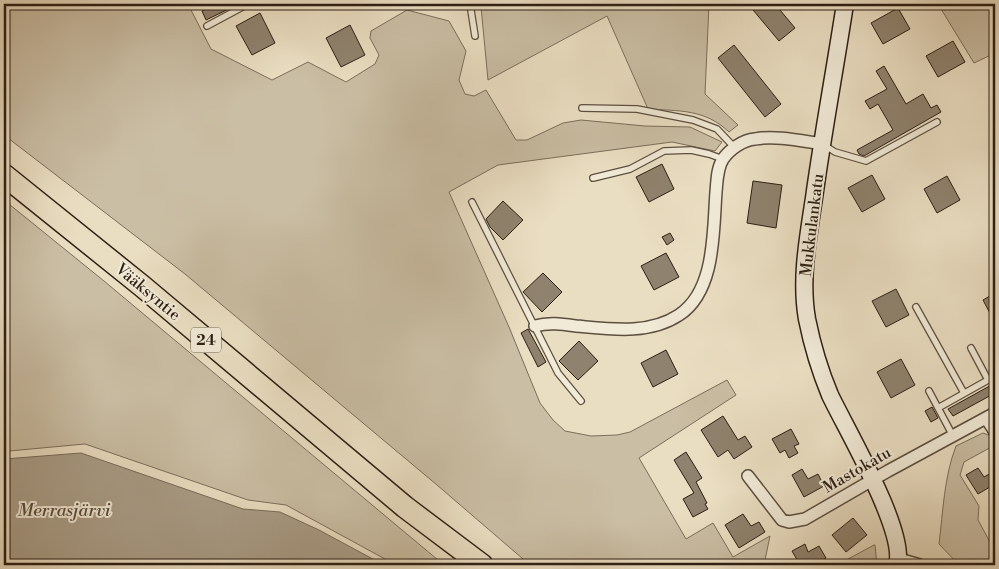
<svg xmlns="http://www.w3.org/2000/svg" width="999" height="569" font-family="'Libre Bodoni',serif">
<style>
.green{fill:#cabea4;stroke:#7b6e5c}
.water{fill:#a99d87;stroke:#776b59}
.building{fill:#8f826e;stroke:#2c1f14}
.lines{fill:none;stroke-linecap:round;stroke-linejoin:round}
.lane-casing{stroke:#5c4f40;stroke-width:8}
.street-casing{stroke:#5c4f40;stroke-width:14}
.secondary-casing{stroke:#2c1f14;stroke-width:19}
.highway-casing{stroke:#2c1f14;stroke-width:24}
.lane{stroke:#f1ead7;stroke-width:5.5}
.street{stroke:#f1ead7;stroke-width:11}
.secondary{stroke:#f1ead7;stroke-width:16}
.highway{stroke:#eadec2;stroke-width:21}
.labels{text-anchor:middle;dominant-baseline:central;stroke-width:4;stroke-linejoin:round;paint-order:stroke}
.shield{fill:#f1ead7;stroke:#675c4e;stroke-width:1}
.shield-label{font-size:15px;font-weight:bold;fill:#2c1f14}
.street-label{font-size:16px;fill:#2c1f14;stroke:#f1ead7}
.water-label{font-size:18px;font-style:italic;fill:#584b3c;stroke:#f1ead7}
</style>
<rect width="100%" height="100%" fill="#eadec2"/>
<filter id="stains"><feTurbulence type="fractalNoise" baseFrequency=".004" numOctaves="4"/><feColorMatrix values="0 0 0 0 .2 0 0 0 0 .09 0 0 0 0 .02 0 0 0 .5 -.17"/></filter>
<radialGradient id="worn" r=".72"><stop offset=".6" stop-color="#630" stop-opacity="0"/><stop offset="1" stop-color="#630" stop-opacity=".3"/></radialGradient>
<path class="green" d="M4,4H191V10L211,49L272,80L308,62L346,82L375,64L379,55L370,38L371,31L407,10L449,21L466,51L459,80L465,94L474,96L486,90L516,140H527L563,123L581,120L645,126L690,127L722,142L715,151L672,142L498,165L449,192L509,327L540,403L553,420L565,431L591,436L617,435L630,432L727,380L736,395L639,458L686,539L713,523L733,557L770,536L764,565H530L437,485L185,274L4,135Z
M487,4H709L705,94L738,125L729,132C705,109 679,111 648,109L607,16L488,80L481,7Z
M938,4H994L993,54L974,63Z
M4,200L104,281L444,565H396L286,505L248,500L85,444L9,451L4,454Z
M983,433L991,436L995,445L964,462L960,475L979,506L978,520L990,542L995,547V565H959L939,544C943,512 944,477 956,446Z
M874,545H875L877,565H837Z"/>
<path class="water" d="M81,453L243,509L280,512L319,530L384,565H4V459Z"/>
<path class="building" d="M215,4H239L206,20L202,11Z
M748,4H775L795,28L779,41Z
M898,8L910,29L883,44L871,23Z
M260,13L275,43L252,55L236,26Z
M350,25L365,55L341,67L326,38Z
M953,41L965,62L938,77L926,56Z
M734,45L781,104L765,117L718,58Z
M884,66L906,104L923,94L931,108L937,105L941,112L864,156L859,154L857,150L893,130L878,104L870,109L865,101L887,89L876,71Z
M662,164L674,189L649,202L636,177Z
M872,175L885,199L862,212L848,188Z
M947,176L960,200L937,213L924,189Z
M753,181L782,185L776,228L747,223Z
M503,201L523,220L503,240L490,227L486,219Z
M670,233L674,240L667,245L662,237Z
M666,253L679,277L654,290L641,266Z
M543,273L562,292L542,312L523,292Z
M896,289L909,315L886,327L872,301Z
M995,293V323L983,300Z
M528,329L546,362L538,367L521,333Z
M579,341L598,361L578,380L559,361Z
M666,350L678,374L653,387L641,363Z
M901,359L915,385L891,398L877,372Z
M995,383V393L953,416L948,409Z
M932,407L938,418L931,422L925,411Z
M723,416L738,440L745,436L752,447L734,459L728,450L718,457L701,430Z
M791,429L799,444L794,446L798,453L789,458L785,450L780,453L772,439Z
M686,452L702,478L696,482L707,503L705,504L708,509L693,517L683,499L694,493L674,460Z
M978,468L984,477L993,472L995,476V484L978,494L966,475Z
M802,469L808,479L818,474L824,486L804,497L792,475Z
M743,514L751,526L759,522L765,532L739,548L725,525Z
M853,518L867,535L846,552L832,535Z
M805,544L808,552L819,546L826,558L812,565H800L792,551Z"/>
<g class="lines">
<defs>
<path id="lane" d="M470,4L475,36
M207,26L248,4
M582,108L637,109L693,120L717,129L734,147
M824,145L835,152L866,161L937,122
M593,178L630,169L664,151L691,150L709,154L723,159
M472,202L558,373L581,401
M916,307L964,393
M929,391L953,436
M938,408L988,380L971,348"/>
<path id="street" d="M535,326C549,322 562,324 576,326C610,329 649,335 679,315C716,291 713,230 716,192C717,181 717,168 723,159C730,149 743,140 755,139C775,135 802,141 823,144
M986,418L995,432
M748,476L782,520L789,522L805,519L888,471L995,413
M899,559L920,565"/>
<path id="secondary" d="M845,4C835,69 823,133 814,198C808,238 800,279 807,319C812,344 820,371 830,395C846,429 907,532 897,565"/>
<path id="highway" d="M4,175L142,286L405,507L482,565"/>
</defs>
<use href="#lane" class="lane-casing"/>
<use href="#street" class="street-casing"/>
<use href="#secondary" class="secondary-casing"/>
<use href="#highway" class="highway-casing"/>
<use href="#lane" class="lane"/>
<use href="#street" class="street"/>
<use href="#secondary" class="secondary"/>
<use href="#highway" class="highway"/>
</g>
<g class="labels">
<rect class="shield" x="191" y="327.5" width="30" height="25" rx="4"/>
<g class="shield-label">
<text x="206" y="340">24</text>
</g>
<g class="street-label">
<text transform="translate(812 225) rotate(-83)">Mukkulankatu</text>
<text transform="translate(148 292) rotate(40)">Vääksyntie</text>
<text transform="translate(857 470) rotate(-30)">Mastokatu</text>
</g>
<g class="water-label">
<text x="64" y="510">Merrasjärvi</text>
</g>
</g>
<rect width="999" height="569" fill="none" stroke="#eadec2" stroke-width="20"/>
<rect x="5" y="5" width="989" height="559" fill="none" stroke="#2c1f14" stroke-width="2.5"/>
<rect x="10" y="10" width="979" height="549" fill="none" stroke="#2c1f14"/>
<rect width="100%" height="100%" filter="url(#stains)"/>
<rect width="100%" height="100%" fill="url(#worn)"/>
</svg>
